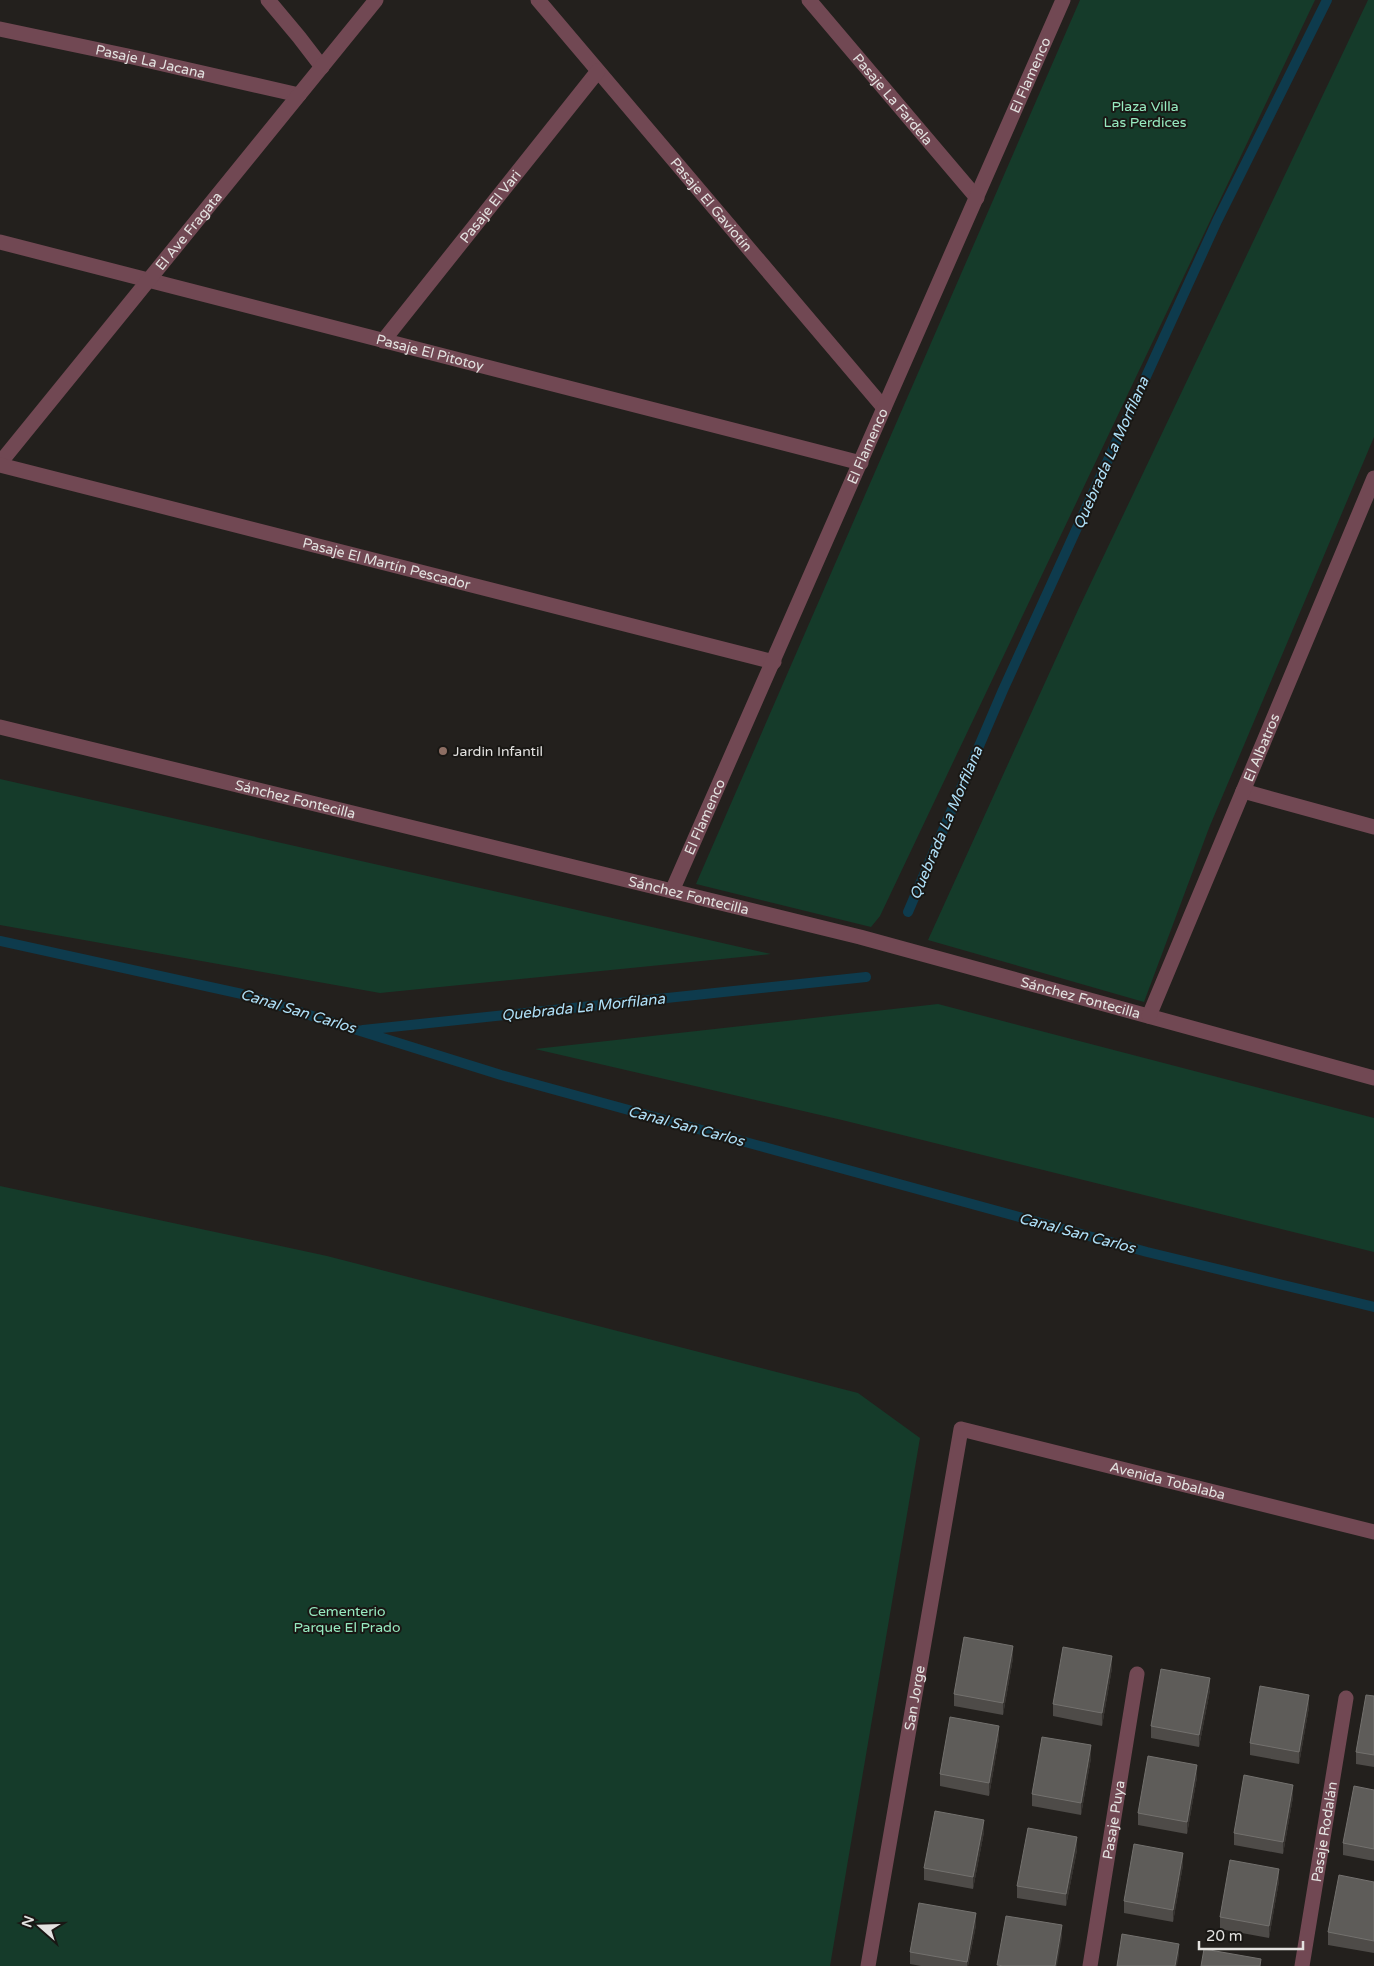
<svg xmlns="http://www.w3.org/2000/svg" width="1374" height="1966" font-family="'Varela Round',sans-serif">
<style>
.green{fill:#153b2a}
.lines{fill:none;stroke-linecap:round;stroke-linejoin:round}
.stream{stroke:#0e3b4d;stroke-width:10}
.minor{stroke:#714853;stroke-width:15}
.wall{fill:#4e4b48}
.shaded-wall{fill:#363330}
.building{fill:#5e5c59;stroke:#73716e}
.education-dot{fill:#8d6e63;stroke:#191714;stroke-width:2}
.labels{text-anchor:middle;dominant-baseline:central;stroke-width:4;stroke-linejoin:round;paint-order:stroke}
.street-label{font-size:14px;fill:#e3e2e0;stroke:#191714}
.park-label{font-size:14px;fill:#97eac0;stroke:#191714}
.poi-label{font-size:14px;fill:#e3e2e0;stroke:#191714;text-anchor:start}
.water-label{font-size:15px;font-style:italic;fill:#afe0f8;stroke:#191714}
</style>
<rect width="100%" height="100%" fill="#23201d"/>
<path class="green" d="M1080,0H1315L880,916L871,927L696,884Z
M1368,0H1374V437L1209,828L1144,1002L928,940L1078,610Z
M0,779L771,954L380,993L0,925Z
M938,1004L1374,1118V1252L842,1120L535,1049Z
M0,1186L327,1256L858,1393L920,1438L830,1966H0Z"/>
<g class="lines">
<path class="stream" d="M908,912L1003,690L1217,221L1327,0
M0,941L242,994L501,1075L1147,1252L1374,1307
M363,1030L866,977"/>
<g class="minor">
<path d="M268,0L299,37L322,67"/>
<path id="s1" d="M538,0L884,408"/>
<path id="s2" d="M809,0L977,198"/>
<path id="s3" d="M0,29L128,56L299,95"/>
<path id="s4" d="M0,242L861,463"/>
<path id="s5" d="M383,341L598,71"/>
<path id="s6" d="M0,463L376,0"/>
<path id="s7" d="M0,465L774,662"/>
<path id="s8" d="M0,727L860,937L1374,1078"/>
<path d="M1243,791L1374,827"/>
<path id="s9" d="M672,891L1063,0"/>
<path id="s10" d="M1149,1016L1374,478"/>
<path id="s11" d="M868,1966L961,1429L1374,1532"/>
<path id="s12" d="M1090,1966L1137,1674"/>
<path id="s13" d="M1302,1966L1346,1698"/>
</g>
</g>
<path class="wall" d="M1013,1658L1003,1715L954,1706V1694Z
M1112,1668L1102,1726L1053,1716V1704Z
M1210,1690L1199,1747L1151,1738V1726Z
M1374,1696V1767L1356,1764V1752Z
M1309,1707L1299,1764L1250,1755V1743Z
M999,1738L989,1796L940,1786V1774Z
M1091,1758L1081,1815L1032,1806V1794Z
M1197,1777L1187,1834L1138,1825V1813Z
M1374,1790V1861L1343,1855V1843Z
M1293,1797L1283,1854L1234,1845V1833Z
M984,1832L973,1889L924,1880V1868Z
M1077,1850L1066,1906L1017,1898V1886Z
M1183,1865L1173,1922L1124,1913V1901Z
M1279,1881L1269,1938L1220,1929V1917Z
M1374,1882V1953L1328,1945V1932Z
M976,1925L968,1966H921L910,1964V1952Z"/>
<path class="shaded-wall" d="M1013,1646V1658L1003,1715V1703Z
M1112,1656V1668L1102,1726V1713Z
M1210,1678V1690L1199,1747V1735Z
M1309,1695V1707L1299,1764V1752Z
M999,1726V1738L989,1796V1783Z
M1091,1745V1758L1081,1815V1803Z
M1197,1765V1777L1187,1834V1822Z
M1293,1785V1797L1283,1854V1842Z
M984,1820V1832L973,1889V1877Z
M1077,1837V1850L1066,1906V1894Z
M1183,1853V1865L1173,1922V1910Z
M1279,1869V1881L1269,1938V1926Z
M976,1913V1925L968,1966H967V1962Z
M1062,1925V1938L1057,1966H1055Z
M1179,1944V1956L1177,1966H1175Z"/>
<path class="building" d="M964,1637L1013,1646L1003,1703L954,1694Z
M1063,1647L1112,1656L1102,1713L1053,1704Z
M1161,1669L1210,1678L1199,1735L1151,1726Z
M1260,1686L1309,1695L1299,1752L1250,1743Z
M1366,1695L1374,1696V1755L1356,1752Z
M950,1717L999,1726L989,1783L940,1774Z
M1042,1737L1091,1745L1081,1803L1032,1794Z
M1148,1756L1197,1765L1187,1822L1138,1813Z
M1244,1775L1293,1785L1283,1842L1234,1833Z
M1354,1786L1374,1790V1849L1343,1843Z
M935,1811L984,1820L973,1877L924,1868Z
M1028,1828L1077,1837L1066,1894L1017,1886Z
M1134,1844L1183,1853L1173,1910L1124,1901Z
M1230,1860L1279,1869L1269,1926L1220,1917Z
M1339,1875L1374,1882V1941L1328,1932Z
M919,1903L976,1913L967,1962L910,1952Z
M1006,1916L1062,1925L1055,1966H1004L997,1965Z
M1122,1934L1179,1944L1175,1966H1117Z
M1204,1949L1261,1959L1260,1966H1201Z"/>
<circle class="education-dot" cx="443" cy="751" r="5"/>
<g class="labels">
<g class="street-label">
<text stroke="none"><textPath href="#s3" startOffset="154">Pasaje La Jacana</textPath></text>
<text stroke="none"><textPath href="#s9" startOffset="891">El Flamenco</textPath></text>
<text stroke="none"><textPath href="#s2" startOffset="130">Pasaje La Fardela</textPath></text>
<text stroke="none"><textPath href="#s1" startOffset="268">Pasaje El Gaviotín</textPath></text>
<text stroke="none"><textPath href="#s5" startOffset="172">Pasaje El Vari</textPath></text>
<text stroke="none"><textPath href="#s6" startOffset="299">El Ave Fragata</textPath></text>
<text stroke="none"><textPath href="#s4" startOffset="444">Pasaje El Pitotoy</textPath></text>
<text stroke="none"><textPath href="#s9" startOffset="486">El Flamenco</textPath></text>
<text stroke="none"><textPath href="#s7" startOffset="399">Pasaje El Martín Pescador</textPath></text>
<text stroke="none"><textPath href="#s10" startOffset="291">El Albatros</textPath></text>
<text stroke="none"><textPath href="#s8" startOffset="304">Sánchez Fontecilla</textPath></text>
<text stroke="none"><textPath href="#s9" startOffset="81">El Flamenco</textPath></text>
<text stroke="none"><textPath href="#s8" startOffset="709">Sánchez Fontecilla</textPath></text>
<text stroke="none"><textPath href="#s8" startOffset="1114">Sánchez Fontecilla</textPath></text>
<text stroke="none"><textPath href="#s11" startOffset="758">Avenida Tobalaba</textPath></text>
<text stroke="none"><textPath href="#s11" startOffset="272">San Jorge</textPath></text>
<text stroke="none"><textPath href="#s12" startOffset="148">Pasaje Puya</textPath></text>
<text stroke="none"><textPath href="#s13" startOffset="136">Pasaje Rodalán</textPath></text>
</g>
<g class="park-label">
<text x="1145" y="106">Plaza Villa<tspan x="1145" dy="16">Las Perdices</tspan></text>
<text x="347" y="1611">Cementerio<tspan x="347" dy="16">Parque El Prado</tspan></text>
</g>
<g class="poi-label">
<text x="453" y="751">Jardin Infantil</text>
</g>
<g class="water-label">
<text transform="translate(1111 453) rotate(-66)">Quebrada La Morfilana</text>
<text transform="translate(946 823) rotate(-67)">Quebrada La Morfilana</text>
<text transform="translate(583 1007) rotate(-6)">Quebrada La Morfilana</text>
<text transform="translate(298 1011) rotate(17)">Canal San Carlos</text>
<text transform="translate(686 1126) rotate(15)">Canal San Carlos</text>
<text transform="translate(1077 1233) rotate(15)">Canal San Carlos</text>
</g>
</g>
<g transform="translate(40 1926) rotate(290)" stroke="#191714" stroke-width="4" paint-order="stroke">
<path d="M0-4L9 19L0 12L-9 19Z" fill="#e3e2e0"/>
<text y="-8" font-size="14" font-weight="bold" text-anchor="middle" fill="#e3e2e0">N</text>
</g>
<path d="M1199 1941v8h104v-8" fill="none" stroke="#e3e2e0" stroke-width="2.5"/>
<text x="1206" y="1941" font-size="15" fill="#e3e2e0" stroke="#191714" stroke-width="4" paint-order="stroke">20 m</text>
</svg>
